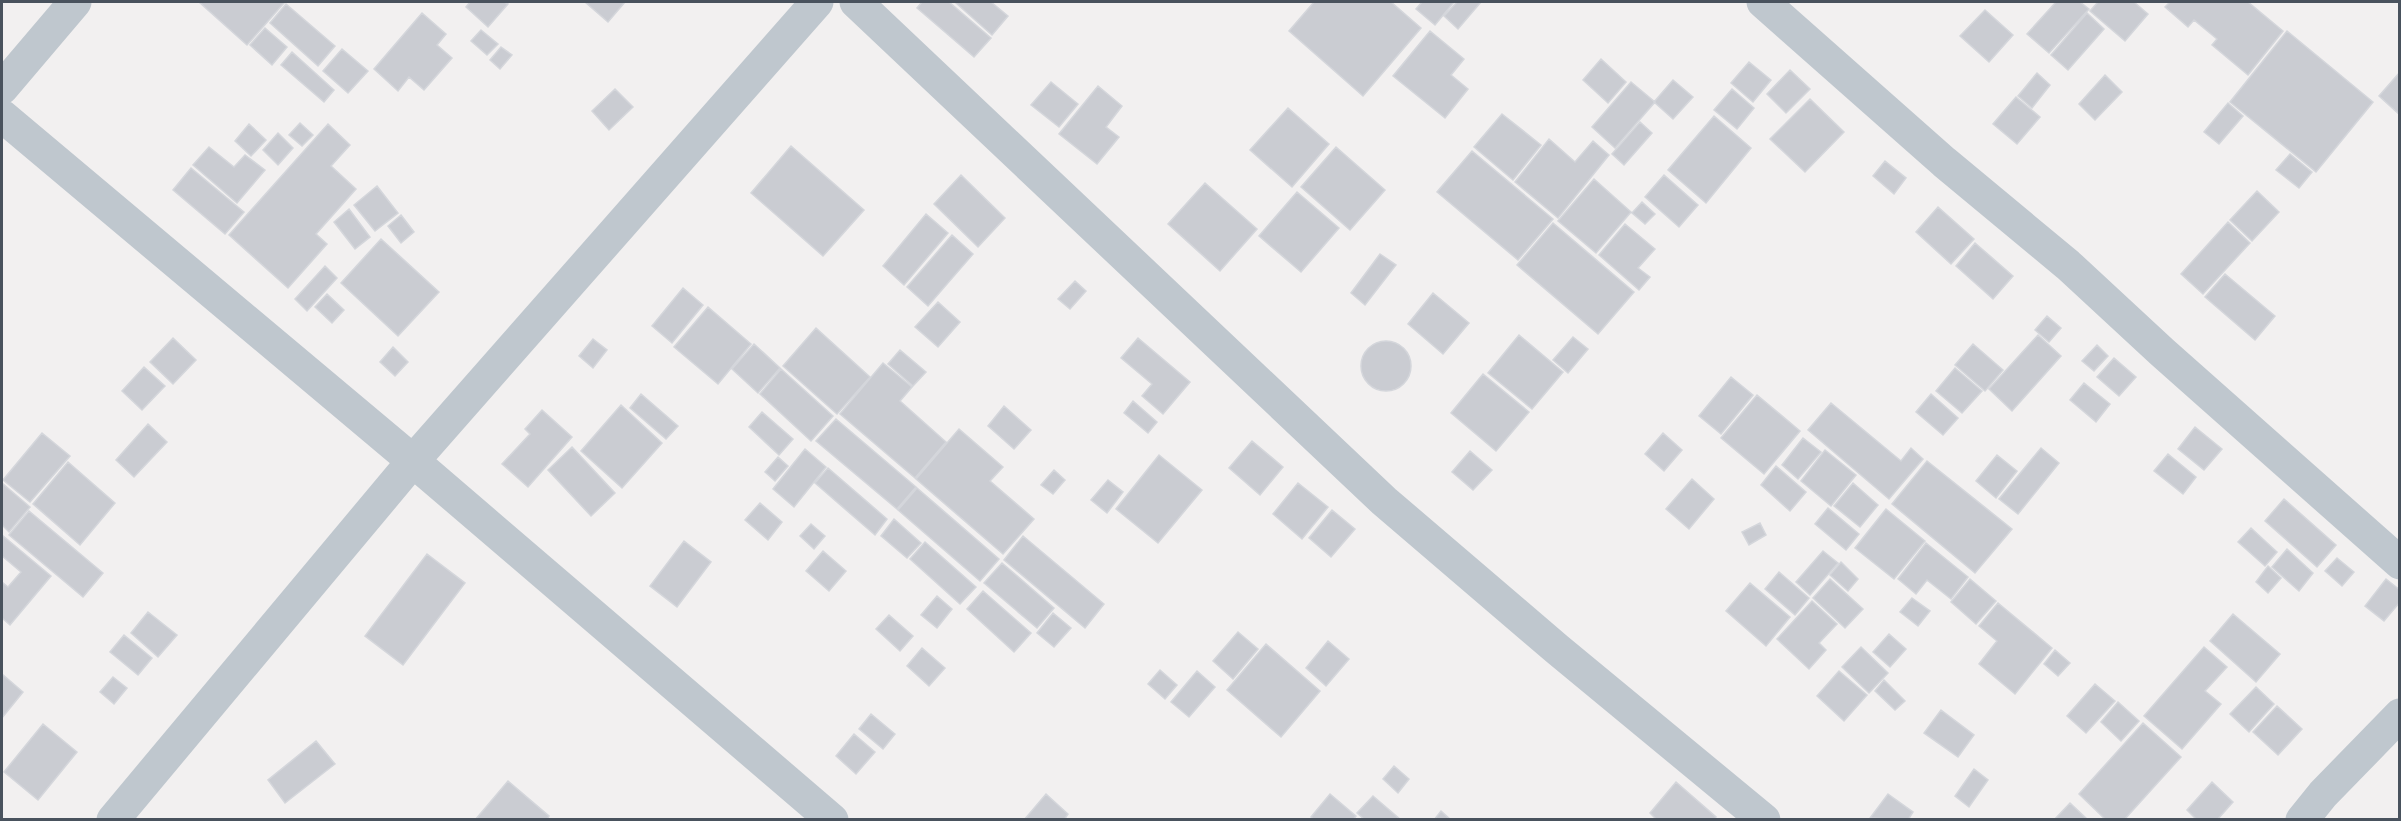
<svg xmlns="http://www.w3.org/2000/svg" width="2401" height="821" font-family="'Varela Round',sans-serif">
<style>
.building{fill:#caccd2;stroke:#d4d6db;stroke-width:1.5}
.lines{fill:none;stroke-linecap:round;stroke-linejoin:round}
.minor{stroke:#bfc7ce;stroke-width:33}
</style>
<rect width="100%" height="100%" fill="#f2f0f0"/>
<path class="building" d="M199,2H283L284,3L247,45Z
M470,2H504L508,4L488,27L466,7Z
M585,2H625L608,22Z
M922,2H949L991,38L974,57L917,8Z
M957,2H991L1008,16L992,35L956,3Z
M1314,2H1391L1421,28L1363,96L1289,31Z
M1422,2H1454L1435,25L1416,9Z
M1457,2H1481L1458,29L1444,16Z
M2056,2H2080L2089,9L2049,53L2027,34Z
M2098,2H2134L2148,14L2125,41L2090,11Z
M2170,2H2248L2283,31L2248,75L2212,45L2217,39L2194,20L2188,27L2165,7Z
M286,4L335,46L318,66L270,23Z
M1985,10L2013,35L1989,62L1960,36Z
M422,13L446,34L437,45L452,58L424,90L409,77L398,91L374,69Z
M2087,13L2104,29L2068,70L2051,55Z
M265,28L287,47L272,65L250,45Z
M481,30L498,44L487,55L471,41Z
M1430,31L1464,59L1451,75L1468,89L1445,118L1393,76Z
M2287,31L2373,102L2316,172L2230,102Z
M501,47L512,55L500,69L490,60Z
M342,49L368,71L348,93L323,71Z
M292,52L334,90L324,102L281,65Z
M1601,59L1626,82L1608,103L1583,80Z
M1749,62L1771,80L1753,102L1731,83Z
M1790,70L1810,89L1786,113L1767,94Z
M2400,72V115L2379,96Z
M2037,73L2050,85L2032,108L2018,96Z
M2105,75L2122,92L2095,120L2079,104Z
M1673,80L1693,97L1673,119L1654,102Z
M1051,82L1078,104L1059,127L1031,105Z
M1631,82L1655,102L1615,148L1592,127Z
M1098,86L1122,106L1106,127L1119,137L1097,164L1059,134Z
M615,89L633,107L609,130L592,111Z
M1732,89L1754,108L1737,129L1714,110Z
M2016,97L2040,117L2017,144L1993,124Z
M1810,99L1844,132L1805,172L1770,139Z
M2228,103L2243,116L2219,144L2204,132Z
M1288,108L1329,144L1292,187L1250,150Z
M1502,114L1541,145L1513,180L1474,147Z
M1714,116L1751,148L1706,203L1668,170Z
M1640,122L1652,133L1624,165L1612,154Z
M300,123L313,135L302,146L289,135Z
M249,124L266,140L251,156L235,141Z
M328,124L350,145L331,166L356,189L316,234L327,244L288,288L229,235Z
M278,133L293,148L278,165L263,150Z
M1549,139L1575,162L1593,141L1609,155L1558,218L1515,182Z
M791,146L864,210L823,256L751,193Z
M209,147L234,167L245,155L265,170L237,203L193,165Z
M1336,147L1385,190L1350,230L1301,187Z
M1472,151L1553,219L1518,260L1437,192Z
M2290,154L2312,172L2299,188L2276,170Z
M1885,161L1906,178L1894,194L1873,176Z
M191,168L244,212L225,234L173,190Z
M961,175L1005,218L978,247L934,204Z
M1664,175L1698,205L1679,227L1645,197Z
M1594,179L1631,212L1596,253L1558,221Z
M1205,183L1257,229L1220,271L1168,224Z
M377,186L398,213L375,231L354,205Z
M2257,191L2279,212L2252,241L2230,220Z
M1297,192L1339,228L1301,272L1259,236Z
M1642,202L1655,214L1645,224L1632,213Z
M1938,207L1974,239L1951,264L1916,232Z
M349,209L370,237L355,249L334,222Z
M926,214L948,233L904,285L883,266Z
M401,215L414,232L401,243L388,226Z
M2228,222L2250,243L2203,294L2181,274Z
M1553,223L1634,292L1598,334L1517,265Z
M1625,224L1655,249L1638,268L1650,277L1639,290L1599,255Z
M952,235L973,254L928,306L907,287Z
M381,239L439,292L398,336L341,283Z
M1975,243L2013,276L1993,299L1956,266Z
M1380,254L1396,265L1365,305L1351,293Z
M325,266L337,278L307,311L295,299Z
M2225,274L2275,316L2255,340L2205,297Z
M1075,281L1086,291L1070,309L1058,299Z
M683,288L703,305L672,343L652,326Z
M1433,293L1469,323L1443,354L1408,324Z
M327,294L344,310L332,323L315,307Z
M938,302L960,322L938,347L915,327Z
M708,307L751,344L718,384L674,347Z
M2047,316L2061,328L2049,342L2035,330Z
M816,328L870,377L837,414L783,366Z
M1519,335L1563,372L1532,409L1488,373Z
M2038,335L2061,356L2012,411L1989,389Z
M1573,337L1588,349L1568,373L1553,360Z
M173,338L196,360L173,384L150,362Z
M1138,338L1190,382L1163,414L1142,396L1152,384L1121,358Z
M593,339L607,350L593,368L579,356Z
M1361 366a25 25 0 1 1 50 0a25 25 0 1 1-50 0Z
M754,344L780,368L758,393L732,369Z
M1973,344L2003,370L1985,391L1955,365Z
M2097,345L2108,356L2094,371L2082,361Z
M393,347L408,362L395,376L380,362Z
M900,350L926,372L913,386L888,364Z
M2114,358L2136,377L2119,396L2097,377Z
M883,363L912,387L900,401L946,442L915,478L840,414Z
M144,367L165,386L142,410L122,391Z
M1955,368L1982,391L1962,413L1936,391Z
M781,369L833,416L811,441L760,394Z
M1483,374L1529,412L1496,451L1451,413Z
M1731,377L1753,395L1721,434L1699,416Z
M2084,383L2110,404L2096,422L2070,400Z
M641,394L678,426L666,439L630,408Z
M1931,394L1958,418L1943,435L1916,412Z
M1757,395L1800,431L1764,474L1721,438Z
M1133,401L1157,422L1148,433L1124,413Z
M1831,403L1901,461L1911,448L1923,459L1889,499L1808,430Z
M621,405L662,443L622,488L581,451Z
M1004,406L1031,430L1014,449L988,426Z
M542,410L572,437L528,487L502,464L530,434L525,429Z
M762,412L793,439L779,455L749,427Z
M836,419L916,487L897,509L816,441Z
M148,424L167,442L134,477L116,460Z
M2195,427L2222,449L2204,470L2178,449Z
M959,429L1003,467L990,481L1034,519L1003,554L916,479Z
M42,433L70,456L30,502L3,480Z
M1663,433L1682,450L1664,471L1645,454Z
M1803,438L1821,452L1798,479L1782,465Z
M1252,441L1283,467L1260,495L1229,468Z
M572,447L615,493L591,516L548,470Z
M2041,448L2059,463L2018,514L1999,499Z
M805,449L826,467L794,507L773,489Z
M1825,450L1856,475L1831,506L1801,481Z
M1470,451L1492,470L1473,490L1452,472Z
M2168,454L2196,477L2183,494L2154,471Z
M1159,455L1202,490L1158,543L1116,509Z
M1997,455L2017,471L1996,498L1976,481Z
M778,457L788,466L775,481L765,472Z
M1927,461L2012,529L1975,573L1892,504Z
M68,462L115,503L80,545L33,504Z
M1776,466L1806,492L1790,511L1761,485Z
M828,468L887,519L875,535L815,483Z
M1054,470L1065,480L1053,494L1041,485Z
M1692,479L1714,499L1689,529L1666,509Z
M1108,480L1123,492L1107,513L1091,500Z
M2,483L30,507L9,532L2,525Z
M1298,483L1328,507L1302,539L1273,514Z
M1853,483L1878,505L1860,527L1834,506Z
M917,488L999,559L980,581L898,510Z
M2284,499L2336,545L2317,567L2265,521Z
M760,503L782,522L768,540L745,520Z
M1828,508L1859,534L1846,550L1815,524Z
M1886,509L1925,541L1894,579L1855,548Z
M1332,510L1355,529L1331,557L1309,538Z
M29,511L103,573L83,597L9,535Z
M894,519L921,543L907,558L881,536Z
M1760,523L1766,535L1749,545L1742,532Z
M811,524L825,536L814,549L800,536Z
M2251,528L2277,552L2265,566L2238,542Z
M2,535L51,576L10,625L2,618V582L8,587L21,572L2,556Z
M1023,536L1104,604L1085,628L1004,560Z
M684,541L711,562L677,607L650,586Z
M925,542L976,587L960,604L910,559Z
M1926,543L1968,577L1951,599L1927,580L1916,594L1898,579Z
M2287,549L2313,573L2299,591L2272,567Z
M823,551L846,571L829,591L806,571Z
M1823,551L1838,563L1810,595L1796,582Z
M427,554L465,583L403,665L365,636Z
M2337,558L2354,572L2342,586L2325,571Z
M1841,562L1858,579L1848,591L1830,575Z
M1002,563L1054,608L1037,628L984,583Z
M2268,566L2281,578L2268,593L2256,582Z
M1779,572L1809,598L1795,615L1765,589Z
M1830,579L1863,609L1845,628L1813,598Z
M1970,579L1996,601L1976,624L1951,602Z
M2386,579L2400,590V602L2384,621L2365,606Z
M1750,583L1790,617L1766,646L1726,611Z
M983,591L1031,633L1014,652L967,609Z
M937,596L952,609L937,628L921,615Z
M1912,598L1930,611L1918,626L1900,612Z
M1812,601L1837,624L1819,643L1826,650L1809,669L1777,639Z
M1998,603L2052,648L2015,694L1979,664L1997,641L1979,626Z
M148,612L177,635L158,657L131,633Z
M1053,613L1071,628L1054,647L1037,633Z
M2233,614L2280,654L2256,682L2210,641Z
M889,615L913,636L900,651L876,629Z
M1238,632L1258,649L1233,679L1213,661Z
M1889,634L1906,649L1890,667L1873,652Z
M124,635L152,658L138,675L110,652Z
M1328,641L1349,659L1326,686L1306,668Z
M1266,644L1320,691L1281,737L1227,690Z
M1861,647L1888,673L1869,693L1842,667Z
M2204,647L2227,667L2205,691L2221,704L2182,749L2144,716Z
M922,648L945,668L929,686L907,666Z
M2055,650L2070,663L2058,676L2044,664Z
M1160,670L1177,685L1165,699L1148,684Z
M1197,671L1215,687L1189,717L1171,702Z
M1839,671L1867,695L1844,721L1817,696Z
M2,674L23,692L2,718Z
M113,677L127,688L114,704L100,692Z
M1884,680L1905,701L1895,710L1875,691Z
M2095,684L2115,701L2086,733L2067,716Z
M2256,687L2274,704L2249,732L2230,714Z
M2118,702L2139,721L2121,741L2101,722Z
M2277,706L2302,729L2278,755L2253,732Z
M1941,710L1974,735L1958,757L1924,733Z
M871,714L895,734L883,749L859,729Z
M2143,723L2181,757L2124,820H2106L2079,794Z
M43,724L77,752L38,800L4,772Z
M854,734L875,752L856,774L836,756Z
M316,741L335,764L285,803L268,780Z
M1394,766L1409,779L1398,793L1383,779Z
M1974,769L1988,780L1969,807L1955,796Z
M508,781L549,816L547,820H475Z
M1676,782L1716,817L1714,820H1657L1650,813Z
M2212,782L2233,802L2217,820H2197L2187,810Z
M1046,794L1068,814L1064,820H1024Z
M1330,794L1356,816L1353,820H1314L1311,817Z
M1888,794L1913,812L1908,820L1870,818Z
M1373,796L1401,820H1365L1357,813Z
M2070,803L2088,820H2054Z
M1441,811L1451,820H1434Z"/>
<g class="lines">
<path class="minor" d="M856,2L1384,501L1557,649L1764,820
M1763,2L1944,162L2068,265L2162,352L2400,563
M2,88L75,2
M2,116L413,461L832,820
M113,820L413,461L817,2
M2302,820L2323,794L2400,715"/>
</g>
<rect width="2401" height="821" fill="none" stroke="#49525d" stroke-width="6"/>
</svg>
